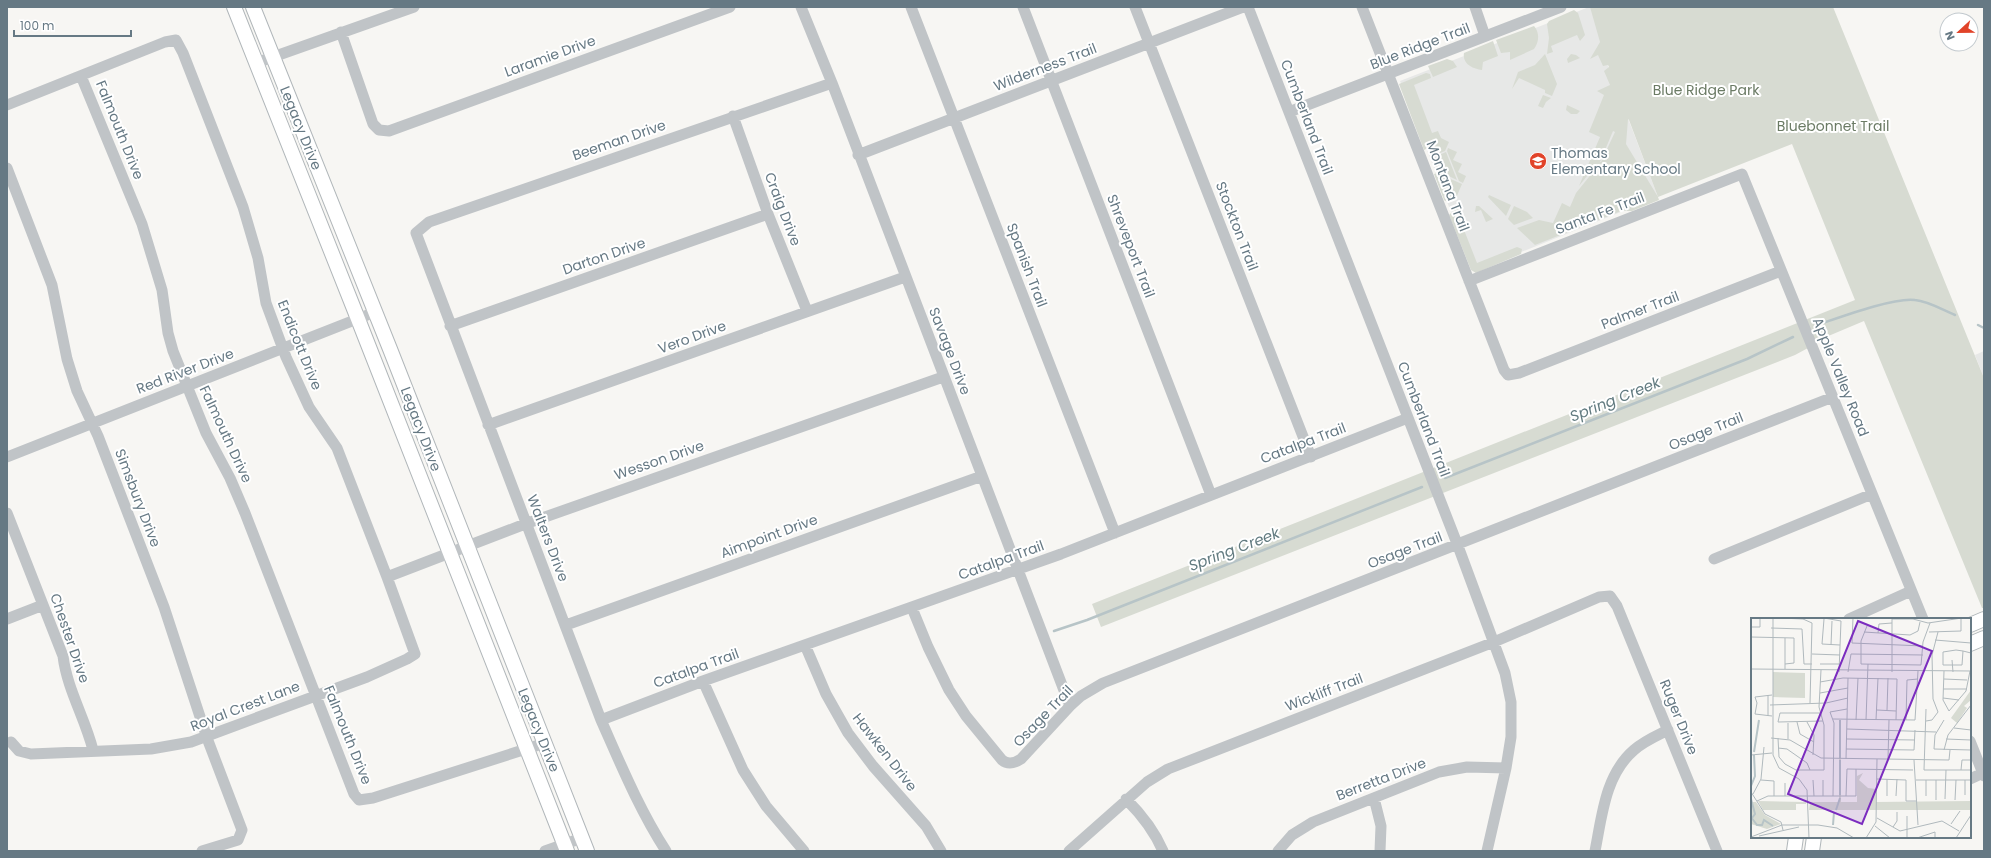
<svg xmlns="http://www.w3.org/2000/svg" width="1991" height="858" font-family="Poppins,sans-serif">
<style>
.built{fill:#e7e8e7}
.green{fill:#d7dbd2;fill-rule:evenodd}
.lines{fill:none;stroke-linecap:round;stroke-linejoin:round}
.stream{stroke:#b7c4c7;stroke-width:2.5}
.major-casing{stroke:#b1b7ba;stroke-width:16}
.minor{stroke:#c0c4c7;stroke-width:11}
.major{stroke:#fff;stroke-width:14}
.labels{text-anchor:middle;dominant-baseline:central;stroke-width:4;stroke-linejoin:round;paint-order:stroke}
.street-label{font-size:14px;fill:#667984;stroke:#fff}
.park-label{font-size:14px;fill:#6b7b65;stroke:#fff}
.poi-label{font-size:14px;fill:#667984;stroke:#fff;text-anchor:start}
.water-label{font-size:15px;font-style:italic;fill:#627b80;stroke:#fff}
.inset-river{fill:none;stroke:#b7c4c7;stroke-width:2}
.inset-road{fill:none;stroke:#b0b9bd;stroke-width:1}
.view{fill:#7b2cbf;fill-opacity:0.15;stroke:#7b2cbf;stroke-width:2}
.inset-edge{fill:none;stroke:#667984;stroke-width:2}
</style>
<rect width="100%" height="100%" fill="#f7f6f3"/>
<path class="built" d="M1589,7H1595L1605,58L1658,197L1474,271L1400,81Z
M1984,351V378L1975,355Z"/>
<path class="green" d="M1590,7H1833L1984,378V608H1982L1864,321L1807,345L1808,348L1795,355L1101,627L1092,604L1855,300L1792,144L1658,197L1659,200L1632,211H1621L1535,245L1517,228L1539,220L1553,223L1562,203L1570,207L1576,193L1597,167L1595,166L1579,186L1600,137L1589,132L1604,95L1597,91L1610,85L1604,71L1609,67L1608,65L1603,66L1598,55L1590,59L1600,42ZM1628,119L1629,120L1658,197L1626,144ZM1613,131L1615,132L1601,162H1600Z
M1574,10L1578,13L1585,35L1580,41L1577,35L1551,46L1553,52L1547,54L1549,38L1547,24L1549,21Z
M1534,26C1540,33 1539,42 1534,49L1510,60V52L1501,53L1496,40Z
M1493,41L1498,56L1483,62L1482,70C1473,69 1462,64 1464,53Z
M1545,54L1557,84L1552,96L1545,93V90L1519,78L1512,89L1518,72L1535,65Z
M1571,54L1576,55L1580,58L1568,63L1567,59Z
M1447,59L1453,61L1457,67L1433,77L1428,66Z
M1426,73L1430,74L1431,78L1414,85L1432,133L1438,131L1441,138L1449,142L1445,151L1432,156L1428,148L1424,150L1399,84Z
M1543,95L1551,98L1546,102L1543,108L1538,106Z
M1567,105L1580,111L1577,114H1571L1566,110Z
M1448,148L1457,152L1453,160L1462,164L1458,172L1466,176L1463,183L1459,181L1447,151Z
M1446,152L1457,180L1438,171L1432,158Z
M1437,173L1462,184L1456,198L1447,202L1444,200L1434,174Z
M1489,195L1511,205L1506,216L1488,197Z
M1476,206H1479L1493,219L1486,222L1481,210L1475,212Z
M1514,206L1527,212L1533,218L1514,225L1508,219Z
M1462,207L1464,209L1457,212L1477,263L1517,247L1522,249L1521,254L1476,273L1471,270L1449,215L1453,211Z"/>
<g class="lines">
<path class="stream" d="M1817,325C1838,318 1894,297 1915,300C1928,301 1943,310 1955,315
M1978,325L1984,328
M1445,478L1747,359L1793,337
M1054,631L1087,620L1422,487"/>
<defs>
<path id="major" d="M234,7L358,319L567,851
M253,7L390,349L587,851
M1970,625L1984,619
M1970,644L1984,638
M1794,851L1796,837
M1812,851L1814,837"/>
</defs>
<use href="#major" class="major-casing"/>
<path class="minor" d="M801,7L832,83L1070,706
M911,7L1115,533
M1023,7L1211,495
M1135,7L1311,457
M1248,7L1458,546L1505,673L1511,702V737L1506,768L1487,851
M1362,7L1504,370L1508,375L1519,373L1781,271
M1475,7L1485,36
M341,32L373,124L379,130L389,131L730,7
M256,63L414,7
M81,76L142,224L162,290L168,333L173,351L206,433L230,478L245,513L354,794L359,800L373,798L545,743
M7,105L165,42L176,40L183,53L243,207L258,258L266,303L286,357L309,407L337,448L387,577L415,654L407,659L367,677L191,742L151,749L31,754L19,751L11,742
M1289,112L1561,7
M733,116L768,214L807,311
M858,155L1243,7
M7,168L52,285L67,359L77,391L98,436L164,607L207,738L242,830L238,840L202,851
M1469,281L1742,174L1923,619
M450,326L768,214
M488,425L905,277
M7,457L375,312
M7,513L63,656C67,689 85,718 93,750
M1714,559L1872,494
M387,577L525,524L943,377
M912,608L928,647L949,690L966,716L1002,760C1008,765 1015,763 1021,759L1070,706L1081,696L1103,683L1833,397
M7,619L43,605
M1849,619L1911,591
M566,625L982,476
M805,645L826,694L848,733L873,766L926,826L941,851
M703,681L743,770L766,806L804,851
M601,720L703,681L1061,554L1408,418
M1970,741L1984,776
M1970,779L1983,773
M1374,798L1381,826L1380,851
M1126,799C1142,815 1154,830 1163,851
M545,851L582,838
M666,851C639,809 621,765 601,720L416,233L429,222L832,83
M1069,851L1147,782L1168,769L1494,642L1599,597L1610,596L1617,606L1717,851
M1278,851L1292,835L1313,822L1439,772L1467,767L1506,768
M1595,851C1602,816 1605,775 1634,750C1644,741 1656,736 1668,730"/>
<use href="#major" class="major"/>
</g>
<defs>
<symbol id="school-disc" viewBox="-11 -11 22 22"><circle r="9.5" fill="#e14329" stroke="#fff"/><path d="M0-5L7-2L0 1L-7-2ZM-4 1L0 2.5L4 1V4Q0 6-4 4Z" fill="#fff"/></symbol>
</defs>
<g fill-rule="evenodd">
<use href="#school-disc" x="1528" y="151" width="20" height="20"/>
</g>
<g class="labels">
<g class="street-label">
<text transform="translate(1420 46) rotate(-21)">Blue Ridge Trail</text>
<text transform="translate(550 56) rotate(-20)">Laramie Drive</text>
<text transform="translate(1045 67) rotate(-21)">Wilderness Trail</text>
<text transform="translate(1307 117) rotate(69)">Cumberland Trail</text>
<text transform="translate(301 128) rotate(68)">Legacy Drive</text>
<text transform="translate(120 130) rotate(68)">Falmouth Drive</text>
<text transform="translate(619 140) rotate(-19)">Beeman Drive</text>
<text transform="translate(1448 186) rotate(69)">Montana Trail</text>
<text transform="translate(783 209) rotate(69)">Craig Drive</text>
<text transform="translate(1600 213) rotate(-21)">Santa Fe Trail</text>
<text transform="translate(1237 226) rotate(69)">Stockton Trail</text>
<text transform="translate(1131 246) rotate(69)">Shreveport Trail</text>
<text transform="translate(604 256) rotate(-19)">Darton Drive</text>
<text transform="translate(1027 265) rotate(69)">Spanish Trail</text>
<text transform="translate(1640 310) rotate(-21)">Palmer Trail</text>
<text transform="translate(692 337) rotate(-20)">Vero Drive</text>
<text transform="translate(300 345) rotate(68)">Endicott Drive</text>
<text transform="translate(950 351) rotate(69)">Savage Drive</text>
<text transform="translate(185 371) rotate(-21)">Red River Drive</text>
<text transform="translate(1841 377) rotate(68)">Apple Valley Road</text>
<text transform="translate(1424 419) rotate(69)">Cumberland Trail</text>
<text transform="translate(421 429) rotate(69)">Legacy Drive</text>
<text transform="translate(1706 431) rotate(-22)">Osage Trail</text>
<text transform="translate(226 434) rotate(65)">Falmouth Drive</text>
<text transform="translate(1303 443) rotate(-21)">Catalpa Trail</text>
<text transform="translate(659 460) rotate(-19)">Wesson Drive</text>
<text transform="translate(138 498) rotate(69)">Simsbury Drive</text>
<text transform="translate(769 536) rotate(-20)">Aimpoint Drive</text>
<text transform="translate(548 538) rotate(69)">Walters Drive</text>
<text transform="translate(1405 550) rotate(-21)">Osage Trail</text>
<text transform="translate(1001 560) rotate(-20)">Catalpa Trail</text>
<text transform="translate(70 638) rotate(71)">Chester Drive</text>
<text transform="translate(696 668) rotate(-20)">Catalpa Trail</text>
<text transform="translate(1324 692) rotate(-21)">Wickliff Trail</text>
<text transform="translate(245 706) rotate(-21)">Royal Crest Lane</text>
<text transform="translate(1043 716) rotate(-46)">Osage Trail</text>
<text transform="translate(1679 717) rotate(68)">Ruger Drive</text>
<text transform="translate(539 730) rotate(68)">Legacy Drive</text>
<text transform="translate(348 735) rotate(68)">Falmouth Drive</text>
<text transform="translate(885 752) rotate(52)">Hawken Drive</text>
<text transform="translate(1381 779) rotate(-21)">Berretta Drive</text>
</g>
<g class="park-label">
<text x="1706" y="90">Blue Ridge Park</text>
<text x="1833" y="126">Bluebonnet Trail</text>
</g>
<g class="poi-label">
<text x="1551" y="153">Thomas<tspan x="1551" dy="16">Elementary School</tspan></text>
</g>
<g class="water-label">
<text transform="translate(1615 399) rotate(-22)">Spring Creek</text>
<text transform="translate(1234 549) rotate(-21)">Spring Creek</text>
</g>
</g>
<g transform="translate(1751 618)">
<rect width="220" height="220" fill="#f7f6f3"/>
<path d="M22,54L54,55V80L22,79ZM220,72V82L213,88L216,90L206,105L200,100ZM88,107H90V184H106V158L112,155L108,162L117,170L125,171V184L220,183V192H58L59,184H88ZM7,183L55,184V186H45V192H12ZM0,184H5L14,197L30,206L16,211L0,206Z" fill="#d7dbd2"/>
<path class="inset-river" d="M3,134L8,102M89,140V102M89,142V177M0,168L4,158L3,137M0,181L4,196L1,200M85,192L89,180M0,199L6,207H11L13,202L22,208M82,207L83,194"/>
<path class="inset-road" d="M22,0V137L28,150L48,161L56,172L58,220M30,0L52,1L61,5L59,85M73,0L90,3L88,54M102,0L101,25L172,28M73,1L71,26L89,27M141,1H162L177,5L211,0M116,8L110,23V46L170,47L172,24L179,5M0,9H9V0M20,10L51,11L53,46H61M113,14L159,17L167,13L169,4M178,14L210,13V1M127,15L128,6L141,5M0,19L43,20V45L34,46M184,22L220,25M80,27L81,3M212,33L211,47H192V34L205,32L212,33L220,35M61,36L89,37M201,42L202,54M69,46H88M0,51L220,53M34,51V20M193,53L192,82L198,93L215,73L219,53M97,54L100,36L172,37M141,54V1M193,61L216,62M69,64L92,60L146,61L145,102M192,71H216M69,75L97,70M17,77V98M4,79L21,77M4,79L6,85L4,96M192,80L208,82M19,87L75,85L97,80M175,91L173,152H220M126,92L145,93M136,92L137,60M69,95H29L27,104L72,103M4,96L21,98M82,101L164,102L167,53M105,102L107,60M115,102L117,46M125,102L127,60M155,102L156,62L167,61M193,102L184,117L183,131L220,132M175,103L181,102L187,94L182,81L181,37L187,14M46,104L49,116L63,124M56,104L63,117L62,137M37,105V121M0,109V124M203,110L220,112M96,111L185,114M20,120L39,122L70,140L198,142L199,132M27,120L28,139L34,146L45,152H73V107L68,89L70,52M96,121L164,122M195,121L220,122M27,130L36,131L56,145L59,152M95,131L163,132L164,112M193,132L197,117L220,87M0,137L21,135M95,141L97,60M137,141L138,102M163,142L167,207M210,152L211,142H220M126,161L155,162V183H165M136,161V178M10,162L23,163V178M62,162L63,178M72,162V178M165,162H220M0,174L14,196L30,204L32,212M2,176L10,161L13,129M214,177V162M34,178V165M82,178L83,105L79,94L96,91M95,178L96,151L162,152M145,178L146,161M175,178V162M194,181L195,152M185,182V162M204,182L205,162M6,183L17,178H105V151M156,198V220M126,200L149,213L191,203L208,213M200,206L209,193M124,208L139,220M142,209L146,203V194M8,218L48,209M0,219L31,207H67L86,210L103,220M115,220L125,204L126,141M166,220L184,214V220M205,220L220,197"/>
<path class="view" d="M107,3L181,33L111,206L37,176Z"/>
<rect width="220" height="220" class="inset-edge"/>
</g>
<rect width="1991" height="858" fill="none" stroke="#667984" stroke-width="16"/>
<g transform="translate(1959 32) rotate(248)"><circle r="19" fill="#ffffff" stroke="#c2c9ce"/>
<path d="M0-3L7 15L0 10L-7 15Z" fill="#e14329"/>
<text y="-6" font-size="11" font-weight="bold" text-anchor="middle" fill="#667984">N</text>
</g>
<path d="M14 30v6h117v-6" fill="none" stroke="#667984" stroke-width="2"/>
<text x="20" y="30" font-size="12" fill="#667984" stroke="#ffffff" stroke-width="3" paint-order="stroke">100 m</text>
</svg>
